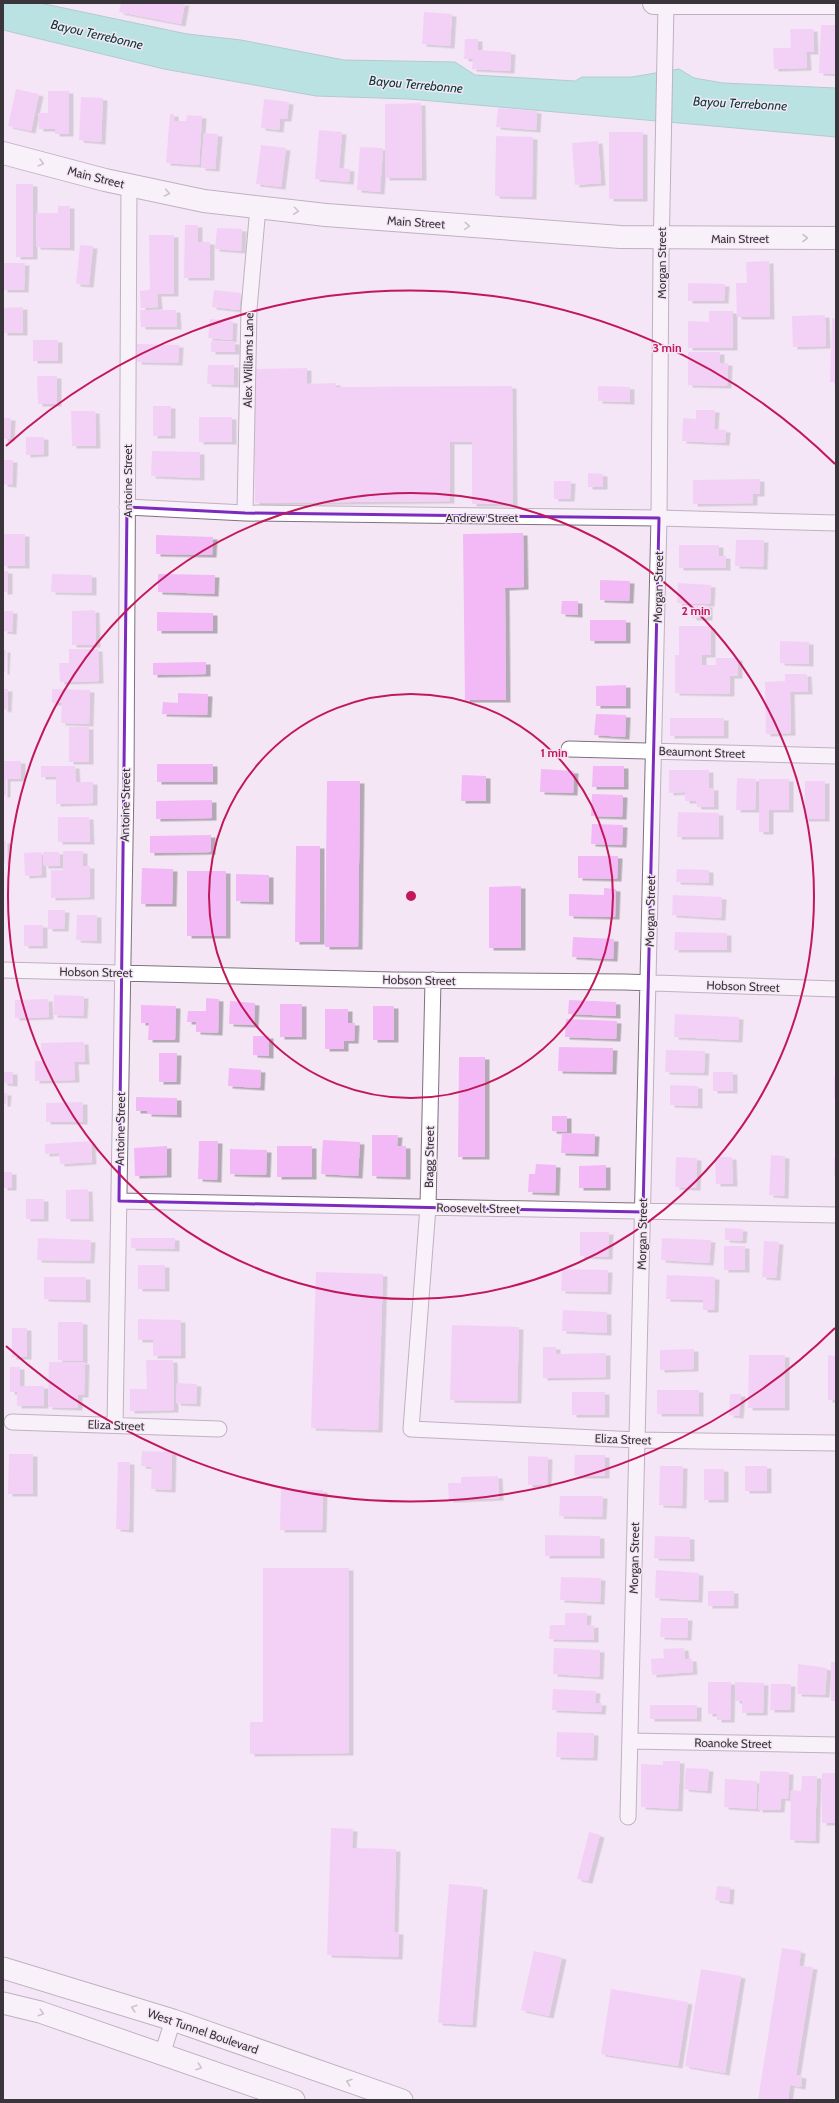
<svg xmlns="http://www.w3.org/2000/svg" width="839" height="2103" font-family="Cabin,sans-serif">
<style>
.water{fill:#73decc;stroke:#62aba0}
.building{fill:#f2b9f6;filter:url(#shadow)}
.lines{fill:none;stroke-linecap:round;stroke-linejoin:round}
.minor-casing{stroke:#7e727f;stroke-width:17}
.secondary-casing{stroke:#7e727f;stroke-width:23}
.primary-casing{stroke:#7e727f;stroke-width:24}
.minor{stroke:#fff;stroke-width:15}
.secondary{stroke:#fff;stroke-width:21}
.primary{stroke:#fff;stroke-width:22}
.oneway{stroke:#9c9a9d}
.marked{fill:none;stroke:#7b2cbf;stroke-width:3;stroke-linejoin:round}
.ring{fill:none;stroke:#c2185b;stroke-width:2}
.labels{text-anchor:middle;dominant-baseline:central;stroke-width:3;stroke-linejoin:round;paint-order:stroke}
.street-label{font-size:12px;fill:#3a353b;stroke:#f4e6f5}
.water-label{font-size:13px;font-style:italic;fill:#073b34;stroke:#f4e6f5}
.centre{fill:#c2185b;stroke:#f4e6f5;stroke-width:2}
.ring-label{font-size:12px;text-anchor:middle;font-weight:bold;fill:#c2185b;stroke:#f4e6f5;stroke-width:3;stroke-linejoin:round;paint-order:stroke}
</style>
<defs>
<filter id="shadow"><feDropShadow dx="4.5" dy="2.5" stdDeviation="0" flood-color="#0004"/></filter>
</defs>
<rect width="100%" height="100%" fill="#f4e6f5"/>
<path class="water" d="M3,3H40L187,34L241,40L344,60L455,62L475,75L575,81L582,77H632L679,69L694,78L723,83L836,88V137L410,99L316,96L164,69L3,30Z"/>
<path class="building" d="M121,3H185L181,24L119,12Z
M424,12L452,14L450,46L422,44Z
M821,25H836V74L819,73Z
M790,29H813L814,52H806L807,68L774,69L773,48H791Z
M465,39H478V50L511,52L510,71L472,69L473,59H464Z
M16,89L39,94L31,131L8,126Z
M48,91H69V134H55V129H39L38,113H48Z
M81,97L103,98L101,142L79,140Z
M264,99L289,102L287,119H280L279,130L261,128Z
M421,103L422,178H385V104Z
M498,108L537,111L536,130L496,127Z
M170,114H174V121H186L187,115L202,116L199,165L166,163Z
M319,130L342,132L339,168L350,169L349,182L315,179Z
M609,132H643V199H609Z
M204,133L218,134L215,169L201,168Z
M496,136L533,137L532,197L495,196Z
M598,141L601,183L575,185L572,143Z
M261,145L286,148L281,187L256,184Z
M360,147L383,148L380,192L357,190Z
M16,184H33V257H16Z
M58,206H70V248L36,247V213H58Z
M185,225H198V242H210V278H184Z
M217,228L242,229L241,251L215,249Z
M149,235H174V294H157L158,307L141,308L140,291L150,290Z
M80,245L93,246L89,285L76,284Z
M769,261L770,317H737L736,283H747L746,262Z
M3,263H25L24,290H3Z
M688,283L725,284L724,301H688Z
M214,290L241,293L239,310L212,307Z
M23,307V333H3V308Z
M140,310H176L177,327H141Z
M709,311H733V348H688V321L709,322Z
M825,315L826,346L793,347L792,316Z
M832,318L836,319V382H830Z
M210,319L233,321L232,340L208,338Z
M33,340H58V361H33Z
M211,341L235,342V352H211Z
M137,344L179,345L178,363L137,362Z
M688,352H720V363H728L727,386L688,385Z
M208,365H234V385L207,384Z
M307,368V384L336,383V387L512,386L513,504H472V442H450V501L255,503L254,369Z
M37,376H57V404H38Z
M598,386L630,387V402L598,401Z
M153,406H171V436H153Z
M696,410H715L714,429L726,430L725,443L682,441L683,418L696,419Z
M71,411H95L96,446H72Z
M199,417H232V442H199Z
M3,418H11L10,439H3Z
M26,437H44V454L26,455Z
M152,451L200,452V478L151,476Z
M3,460H13L12,485L3,484Z
M588,473L603,474V487H588Z
M760,479V494H753V503L693,504V480Z
M554,481H571L570,499H554Z
M523,533L524,587L505,588L506,700H465L463,534Z
M3,534H25V566H3Z
M156,535L213,537L212,555L156,554Z
M736,540H764L763,567L735,566Z
M679,545H719V556H726V568H679Z
M3,571H8V592H3Z
M52,574L92,575V593L51,592Z
M158,574L215,575L214,594L158,592Z
M600,580L630,581L629,601L600,600Z
M678,583L711,585L710,604L677,603Z
M562,601H578V615L561,614Z
M692,605H708V618H692Z
M95,610L96,645H72V611Z
M3,611H13L12,632L3,631Z
M157,612L213,613V631H157Z
M590,620H626V641H590Z
M679,626H711V655H702V665H716V658H738V676H730V694L675,693V655H679Z
M780,641L809,642V664L780,663Z
M69,649H98L99,681L60,682L59,663H69Z
M3,650H6L5,672H3Z
M206,662V674L153,675V663Z
M785,674H807L808,692H790L791,733L766,734L765,682L785,681Z
M626,685V706H596V686Z
M3,689H8L7,710L3,709Z
M52,689L90,690L89,724L61,723L62,703H52Z
M178,693L208,694L207,715L162,714L163,702L178,703Z
M596,714L626,715L625,737L594,735Z
M670,718H724V736H670Z
M69,727H89V762H69Z
M3,761H21V779H6V795H3Z
M157,764H213V782H157Z
M41,766H75L76,782H93V803L56,804V777H41Z
M593,766H624V787H592Z
M541,769L574,771L573,793L540,792Z
M669,770H709V788H714V807H697L696,801H685V792L669,793Z
M462,775L486,776V801H461Z
M737,778L756,779L755,810H736Z
M759,779H789V810H769V832H759Z
M327,781H360L358,947H325Z
M805,781H825V819H804Z
M592,794L623,795L622,817L591,816Z
M212,800V818L156,819V801Z
M678,812L719,813V837H677Z
M58,817H89L90,842H58Z
M592,824L623,825L622,845L591,844Z
M211,835V852L150,853V836Z
M3,841H6L5,863H3Z
M296,846H320V942H295Z
M63,851H83V866H90V897L51,898V870H63Z
M41,852L42,875L25,876L24,853Z
M43,852H59L60,866H44Z
M578,856H618L617,879L578,878Z
M142,868L173,869L172,904H141Z
M677,869L709,870V883L676,882Z
M187,871H226V936H187Z
M236,874L269,875V902L236,901Z
M521,886V948H489V887Z
M604,888L616,889L615,917L569,916V894L604,895Z
M673,895L722,897L721,918L672,915Z
M48,910H65L64,929H48Z
M77,915H97V941L76,940Z
M24,925H43V946H24Z
M675,932L727,933V950H674Z
M573,937L614,939L613,959L572,957Z
M54,995L84,996L83,1016L53,1015Z
M206,998L219,999L218,1033L196,1032V1022H187L188,1011H206Z
M48,999L49,1017L15,1018V1000Z
M569,1000L616,1002V1016L568,1014Z
M230,1001L255,1003L254,1025L229,1024Z
M280,1004H302V1037H280Z
M141,1005L176,1006L175,1040H148L149,1023H141Z
M373,1006H394V1040H373Z
M325,1009H348V1023H355L354,1041H344V1049H325Z
M675,1014L739,1017L738,1040L674,1037Z
M566,1019L617,1021L616,1039L565,1037Z
M253,1036H269V1056L253,1055Z
M84,1042L85,1062H74L75,1080L35,1081V1061H42L41,1043Z
M559,1047L613,1048L612,1072L558,1071Z
M666,1050L705,1051L704,1073L665,1072Z
M159,1053H177L176,1082H159Z
M459,1057H485V1157H458Z
M229,1068L261,1070L260,1088L228,1086Z
M3,1072H13V1084L3,1083Z
M713,1072H733V1091H713Z
M834,1077H836V1098H834Z
M670,1085L698,1086V1106L670,1105Z
M3,1093H7L6,1104H3Z
M136,1097L177,1098V1115L147,1114V1111H136Z
M83,1102V1122H46V1103Z
M552,1116H567V1132L552,1131Z
M562,1133L595,1134L594,1154L561,1153Z
M372,1135H398L397,1146H406V1177L372,1176Z
M323,1140L360,1142L358,1176L321,1174Z
M91,1141L92,1162L60,1164L59,1153L45,1154V1144Z
M199,1141H218L217,1180L198,1179Z
M167,1146V1175L135,1176L134,1148Z
M277,1146H312V1177H277Z
M230,1149L267,1150L266,1175L230,1174Z
M771,1155L785,1156L784,1196L769,1195Z
M676,1157L697,1158L696,1188L675,1187Z
M715,1157H732L733,1184H716Z
M834,1158H836V1175H834Z
M536,1164L556,1165L555,1193L528,1192L529,1174H535Z
M606,1165V1188H579V1166Z
M3,1172H12V1188H3Z
M88,1189L89,1219H66V1190Z
M26,1199H44V1219H26Z
M725,1228L743,1229L742,1241L725,1240Z
M580,1232H609L608,1257L580,1256Z
M38,1238L91,1240L90,1261L37,1260Z
M131,1238H175V1249L131,1248Z
M662,1238L711,1240L709,1263L661,1260Z
M764,1241L779,1242L776,1278L762,1277Z
M724,1246H745V1270H724Z
M138,1265H165V1289H138Z
M562,1269L608,1270L607,1292L561,1291Z
M316,1272L383,1274L378,1430L311,1428Z
M667,1275L715,1277L714,1310H703V1300L666,1299Z
M44,1277H86V1300L44,1299Z
M563,1310L607,1312V1333L562,1331Z
M138,1319L181,1320V1356H153V1340H138Z
M58,1322H83V1361L58,1360Z
M452,1325L519,1327L517,1401L450,1400Z
M12,1328H27V1357H12Z
M543,1347H556V1354L606,1353V1377L543,1378Z
M694,1349V1369L660,1370V1350Z
M749,1355H785V1408H748Z
M828,1355L836,1356V1400H828Z
M146,1360H173L174,1410L130,1411V1389H147Z
M49,1362H85L84,1395H78V1408L48,1407Z
M10,1367H20V1386H44V1406H17V1392H10Z
M177,1383L197,1384L196,1404L176,1403Z
M657,1390H699V1414H657Z
M572,1392H605V1415H572Z
M730,1394H741L739,1416L729,1415Z
M142,1451L172,1452L171,1490L151,1489L152,1467L141,1466Z
M9,1454H33V1494H8Z
M575,1455H605V1476H574Z
M528,1456L548,1457L547,1485H528Z
M118,1462H130L129,1530L116,1529Z
M660,1466H683L682,1506L659,1505Z
M745,1466H767V1491H745Z
M704,1469H724V1500H704Z
M498,1476L499,1498L449,1500L448,1483H461V1477Z
M281,1489L323,1490L322,1530H280Z
M560,1496H603L602,1517L559,1516Z
M545,1535L600,1536V1556H545Z
M655,1536L690,1537V1559L654,1558Z
M263,1568H349V1753L250,1754V1722H263Z
M656,1570L699,1573L698,1600L655,1598Z
M561,1577L601,1578L600,1602L560,1600Z
M708,1591H734V1606H708Z
M565,1613H587L586,1626L594,1625V1640L549,1639L550,1625H565Z
M661,1618H688L687,1638L660,1637Z
M554,1648L600,1650L599,1677L553,1674Z
M684,1648L685,1659H692L693,1672L652,1675L651,1659L664,1658L663,1649Z
M831,1662H836V1701H831Z
M798,1664L827,1668L825,1695L797,1694Z
M708,1682H731L730,1720H717V1714H708Z
M735,1682L764,1683L763,1713H742V1701H735Z
M771,1684H791L790,1710H770Z
M553,1689L596,1691L595,1703H602L601,1712L552,1710Z
M650,1705H697V1719H650Z
M557,1732L594,1733L593,1758L556,1757Z
M663,1761H680L678,1809L641,1807V1764L663,1765Z
M686,1768L709,1769L707,1791L684,1789Z
M760,1771L789,1772L788,1799L781,1798L780,1810H758Z
M822,1773H836V1823H822Z
M802,1776H817L815,1841L790,1840L791,1790L801,1791Z
M725,1779L757,1781L756,1809L724,1807Z
M331,1828L353,1829L352,1848L396,1849L394,1932H399L398,1957L327,1955Z
M589,1832L600,1835L588,1881L577,1879Z
M449,1884L483,1887L472,2025L438,2023Z
M717,1886L730,1887L729,1902L715,1900Z
M782,1948L801,1951L799,1966L813,1967L796,2075L802,2076L801,2087L790,2085L788,2100H758Z
M534,1951L562,1957L549,2016L521,2010Z
M701,1969L741,1976L725,2073L685,2066Z
M611,1989L688,2002L678,2066L601,2054Z"/>
<g class="lines">
<defs>
<path id="minor" d="M127,507L245,513L659,518L836,523
M245,513L249,309L258,207
M569,749L836,756
M3,970L393,980L624,982L836,989
M433,980L428,1207L411,1429L637,1440L836,1443
M119,1201L836,1215
M12,1422L219,1429
M115,1425L126,784L129,185
M630,1741L836,1745
M628,1817L659,518L661,255L666,4
M162,2055L173,2020"/>
<path id="secondary" d="M3,1968L173,2020L402,2100
M3,2003L40,2012L294,2100"/>
<path id="primary" d="M654,3H836
M3,153L105,180L204,201L326,215L620,237L836,238"/>
</defs>
<use href="#minor" class="minor-casing"/>
<use href="#secondary" class="secondary-casing"/>
<use href="#primary" class="primary-casing"/>
<use href="#minor" class="minor"/>
<use href="#secondary" class="secondary"/>
<use href="#primary" class="primary"/>
</g>
<defs><path id="oneway-chevron" d="M-2-3.5L2.5 0L-2 3.5" fill="none" stroke-width="1.6" stroke-linecap="round" stroke-linejoin="round"/></defs>
<g class="oneway">
<use href="#oneway-chevron" transform="translate(41 163) rotate(15)"/>
<use href="#oneway-chevron" transform="translate(167 193) rotate(12)"/>
<use href="#oneway-chevron" transform="translate(296 211) rotate(7)"/>
<use href="#oneway-chevron" transform="translate(467 226) rotate(4)"/>
<use href="#oneway-chevron" transform="translate(805 238)"/>
<use href="#oneway-chevron" transform="translate(134 2008) rotate(-163)"/>
<use href="#oneway-chevron" transform="translate(41 2013) rotate(17)"/>
<use href="#oneway-chevron" transform="translate(199 2067) rotate(19)"/>
<use href="#oneway-chevron" transform="translate(349 2082) rotate(-161)"/>
</g>
<path d="M0 0H839V2103H0ZM127,507L245,513L659,518L643,1212L119,1201Z" fill="#f4e6f5" fill-opacity=".55" fill-rule="evenodd"/>
<path class="marked" d="M127,507L245,513L659,518L643,1212L119,1201Z"/>
<g class="ring">
<circle cx="411" cy="896" r="202"/>
<circle cx="411" cy="896" r="403"/>
<path d="M835 1328A605 605 0 0 1 6 1346M6 446A605 605 0 0 1 835 464"/>
</g>
<g class="labels">
<g class="street-label">
<text transform="translate(96 177) rotate(14)">Main Street</text>
<text transform="translate(416 222) rotate(4)">Main Street</text>
<text x="740" y="238">Main Street</text>
<text transform="translate(661 263) rotate(-90)">Morgan Street</text>
<text transform="translate(248 360) rotate(-89)">Alex Williams Lane</text>
<text transform="translate(127 481) rotate(-90)">Antoine Street</text>
<text x="482" y="517">Andrew Street</text>
<text transform="translate(658 587) rotate(-89)">Morgan Street</text>
<text transform="translate(702 752) rotate(2)">Beaumont Street</text>
<text transform="translate(125 805) rotate(-89)">Antoine Street</text>
<text transform="translate(650 911) rotate(-89)">Morgan Street</text>
<text transform="translate(96 972) rotate(1)">Hobson Street</text>
<text transform="translate(419 980) rotate(1)">Hobson Street</text>
<text transform="translate(743 986) rotate(2)">Hobson Street</text>
<text transform="translate(120 1129) rotate(-89)">Antoine Street</text>
<text transform="translate(429 1157) rotate(-89)">Bragg Street</text>
<text transform="translate(478 1208) rotate(1)">Roosevelt Street</text>
<text transform="translate(642 1234) rotate(-89)">Morgan Street</text>
<text transform="translate(116 1425) rotate(2)">Eliza Street</text>
<text transform="translate(623 1439) rotate(2)">Eliza Street</text>
<text transform="translate(634 1558) rotate(-89)">Morgan Street</text>
<text transform="translate(733 1743) rotate(1)">Roanoke Street</text>
<text transform="translate(203 2031) rotate(19)">West Tunnel Boulevard</text>
</g>
<g class="water-label">
<text transform="translate(97 34) rotate(13)">Bayou Terrebonne</text>
<text transform="translate(416 84) rotate(5)">Bayou Terrebonne</text>
<text transform="translate(740 103) rotate(3)">Bayou Terrebonne</text>
</g>
</g>
<circle cx="411" cy="896" r="6" class="centre"/>
<g class="ring-label">
<text x="667" y="352">3 min</text>
<text x="696" y="615">2 min</text>
<text x="554" y="757">1 min</text>
</g>
<rect width="839" height="2103" fill="none" stroke="#3a353b" stroke-width="8"/>
</svg>
